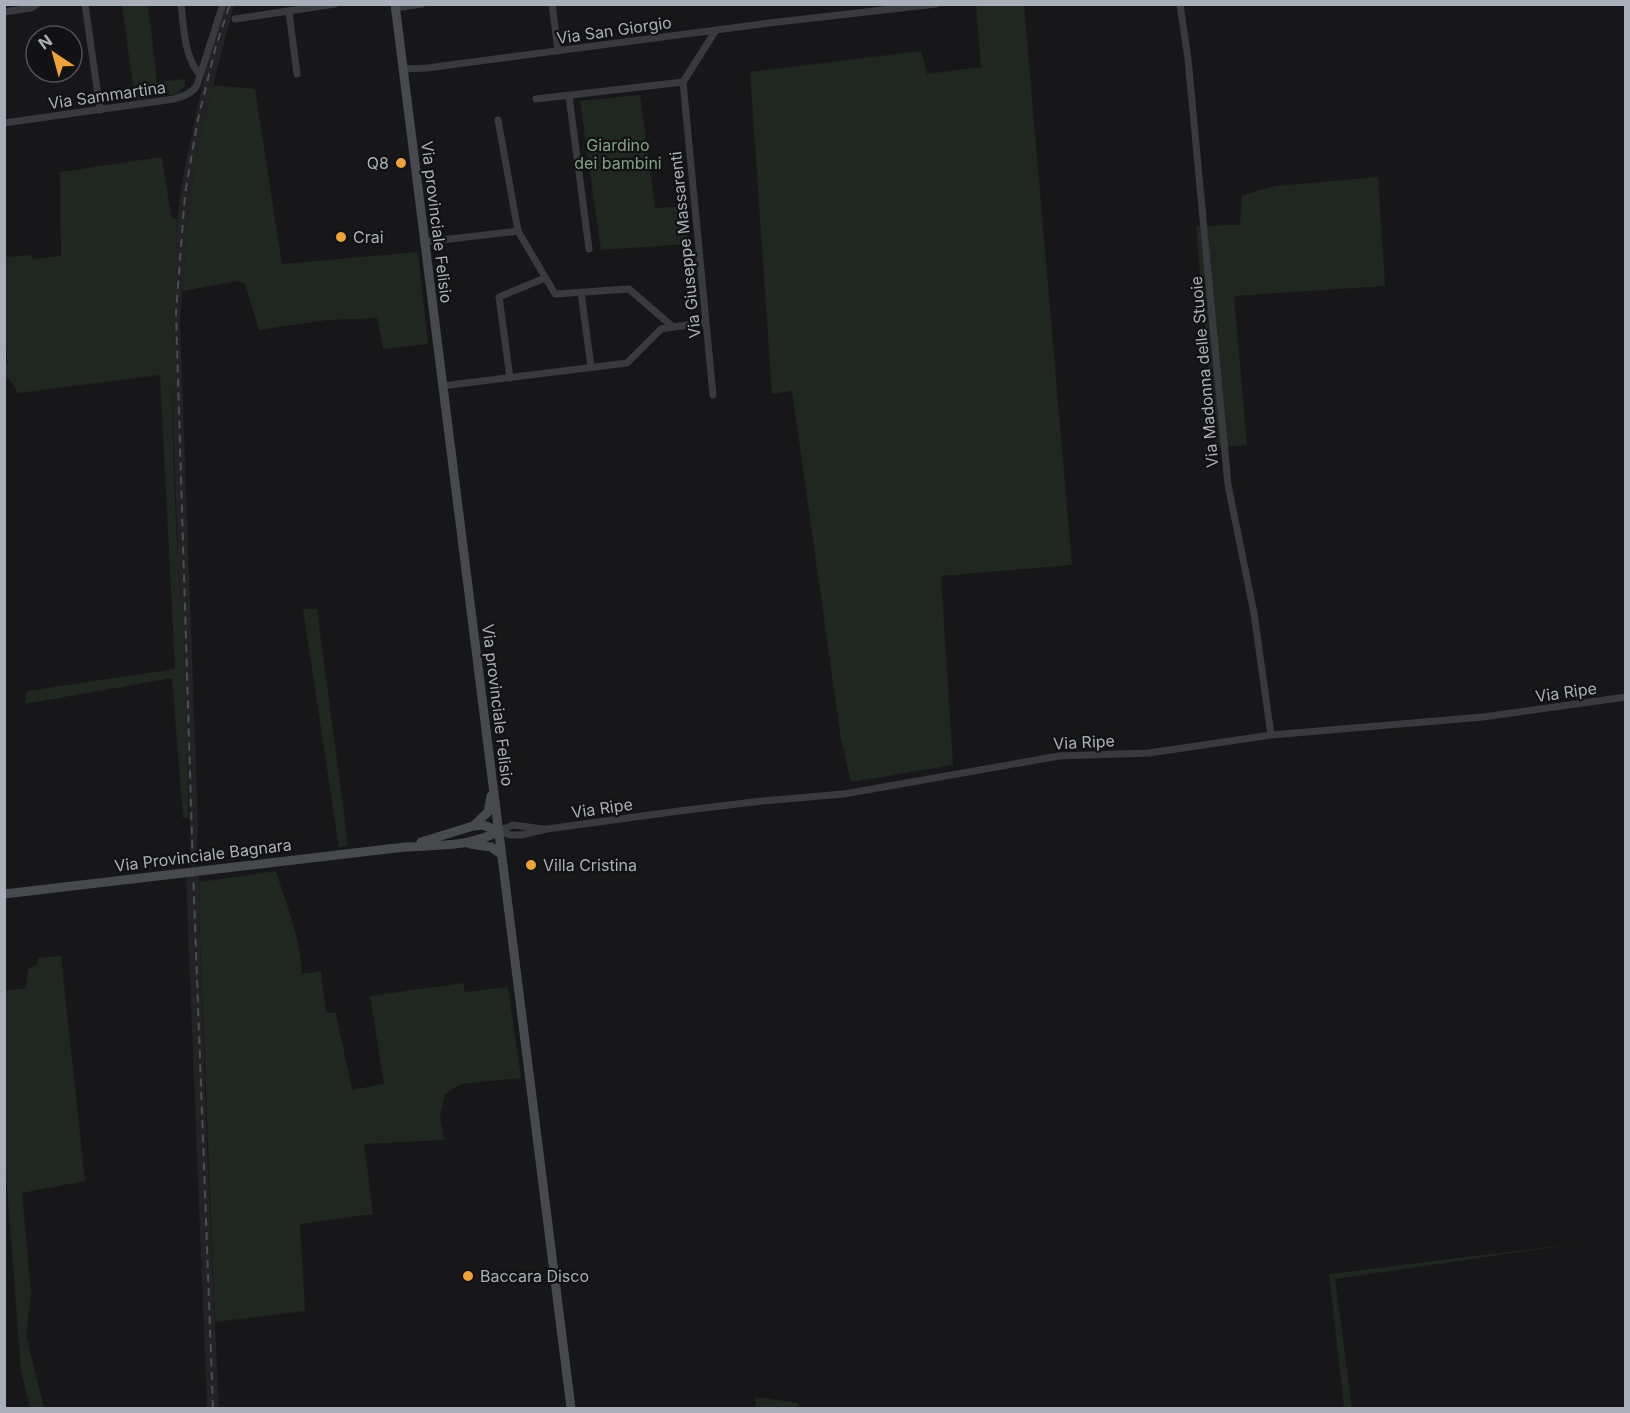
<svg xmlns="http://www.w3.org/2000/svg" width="1630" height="1413" font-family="Inter,sans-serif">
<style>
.built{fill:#232326}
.green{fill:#1f2720}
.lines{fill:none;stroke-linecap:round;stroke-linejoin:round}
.minor{stroke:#383a3e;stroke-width:7}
.secondary{stroke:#46494e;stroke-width:9}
.rail{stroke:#4b4e53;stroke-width:2;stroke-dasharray:8 6;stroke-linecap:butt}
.poi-dot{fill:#eca23d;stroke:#121214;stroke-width:2}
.labels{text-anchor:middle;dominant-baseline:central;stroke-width:4.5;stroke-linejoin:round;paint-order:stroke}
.street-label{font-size:16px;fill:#aab0b9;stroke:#121214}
.park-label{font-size:16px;fill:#82a382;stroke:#121214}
.poi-label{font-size:16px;fill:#aab0b9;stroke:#121214;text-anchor:start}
</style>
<rect width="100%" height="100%" fill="#171719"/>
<path class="built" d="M226,5H234L198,143L187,225L180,320L198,825L196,865L191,866L186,705L180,617L172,383V289L177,220L183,176L210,49Z
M198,875L200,882L199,912L207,1149L219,1408H207L186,878Z"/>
<path class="green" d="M991,4L1024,5L1072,565L941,576L953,765L851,782L841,739L792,391L772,394L750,72L921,51L927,74L981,67L976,6Z
M122,5H148L157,82L185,79V86L177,94L170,95L169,91L150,94V98L135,100Z
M213,85L255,89L282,264L418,252L428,344L383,349L377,318L327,320L259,330L245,284L238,281L182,291L187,225L198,143Z
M640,95L655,208L685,206L688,244L601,250L580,101Z
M162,157L171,217L177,220C165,381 177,543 186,705C188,742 187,780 189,818H183L172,678L25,704L27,691L175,669L160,375L18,393L9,379H4L5,365L8,364L4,334L5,257L31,255L33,259L61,256L60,172Z
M1378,177L1385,286L1234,296L1247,445L1215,448L1196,226L1240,225L1242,195L1276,186Z
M303,609H317L348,845L339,848Z
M276,871C286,904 301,939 302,974L321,971L326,1012L336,1013L352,1090L384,1084L370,996L463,983L465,992L508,987L521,1078L461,1084L445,1094L440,1116L444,1140L364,1144L373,1214L300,1224L305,1311L215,1322L199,912L200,882Z
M61,956L85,1181L22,1193L31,1294L26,1335L44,1408H30L21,1371L5,1160V991L26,988L28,969L37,965L38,958Z
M1581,1243L1335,1279L1352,1408H1344L1329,1274Z
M755,1397L798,1403V1408H756Z"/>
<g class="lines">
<path class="minor" d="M85,4L100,110
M181,4C184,29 184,56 200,75
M552,4L558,51
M1180,4L1188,59L1228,485L1254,613L1271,735
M395,8L422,4
M4,12L31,8L37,4
M289,12L297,74
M235,19L335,4
M402,69L427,68L769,23L936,4
M569,96L589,249
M536,99L683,82
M498,120L518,231L555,294L629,289L673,327
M4,123L174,99C183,96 192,94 197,85L223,4
M424,242L518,231
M581,292L591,367
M510,378L499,297L545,278
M442,386L627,363L661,329L706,322
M713,395L683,82L716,30
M499,831L510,835H521L547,829L679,811L762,801L844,794L1059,756L1149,753L1271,735L1483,717L1626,697
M499,831L513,825L543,829"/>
<path class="secondary" d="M395,4L571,1408
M473,826L488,812L491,796
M421,842L473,826L483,825L499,831
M470,844L491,847L501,854
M4,894L405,847C436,845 471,847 499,831"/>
<path class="rail" d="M213,1408L193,871L176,313L185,194L198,119L216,46L230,4"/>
</g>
<g class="poi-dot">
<circle cx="401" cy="163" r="6"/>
<circle cx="341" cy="237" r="6"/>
<circle cx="531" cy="865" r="6"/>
<circle cx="468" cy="1276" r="6"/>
</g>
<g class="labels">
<g class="street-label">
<text transform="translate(614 30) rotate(-8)">Via San Giorgio</text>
<text transform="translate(107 95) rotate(-8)">Via Sammartina</text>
<text transform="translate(437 222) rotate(83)">Via provinciale Felisio</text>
<text transform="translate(685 245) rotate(-96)">Via Giuseppe Massarenti</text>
<text transform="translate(1204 372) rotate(-95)">Via Madonna delle Stuoie</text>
<text transform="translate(1566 692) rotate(-8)">Via Ripe</text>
<text transform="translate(498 705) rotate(83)">Via provinciale Felisio</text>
<text transform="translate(1084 742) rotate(-3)">Via Ripe</text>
<text transform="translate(602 808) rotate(-8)">Via Ripe</text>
<text transform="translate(203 855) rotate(-7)">Via Provinciale Bagnara</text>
</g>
<g class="park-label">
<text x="618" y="145">Giardino<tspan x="618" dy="18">dei bambini</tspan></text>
</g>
<g class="poi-label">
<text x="389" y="163" text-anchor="end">Q8</text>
<text x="353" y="237">Crai</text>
<text x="543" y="865">Villa Cristina</text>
<text x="480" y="1276">Baccara Disco</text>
</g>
</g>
<rect width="1630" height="1413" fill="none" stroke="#aab0b9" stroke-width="12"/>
<g transform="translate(54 54) rotate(324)"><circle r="28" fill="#121214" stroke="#4f5156" stroke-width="1.5"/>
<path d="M0-4.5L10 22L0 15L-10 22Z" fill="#eca23d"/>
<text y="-9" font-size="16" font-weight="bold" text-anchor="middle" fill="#aab0b9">N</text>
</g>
</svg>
